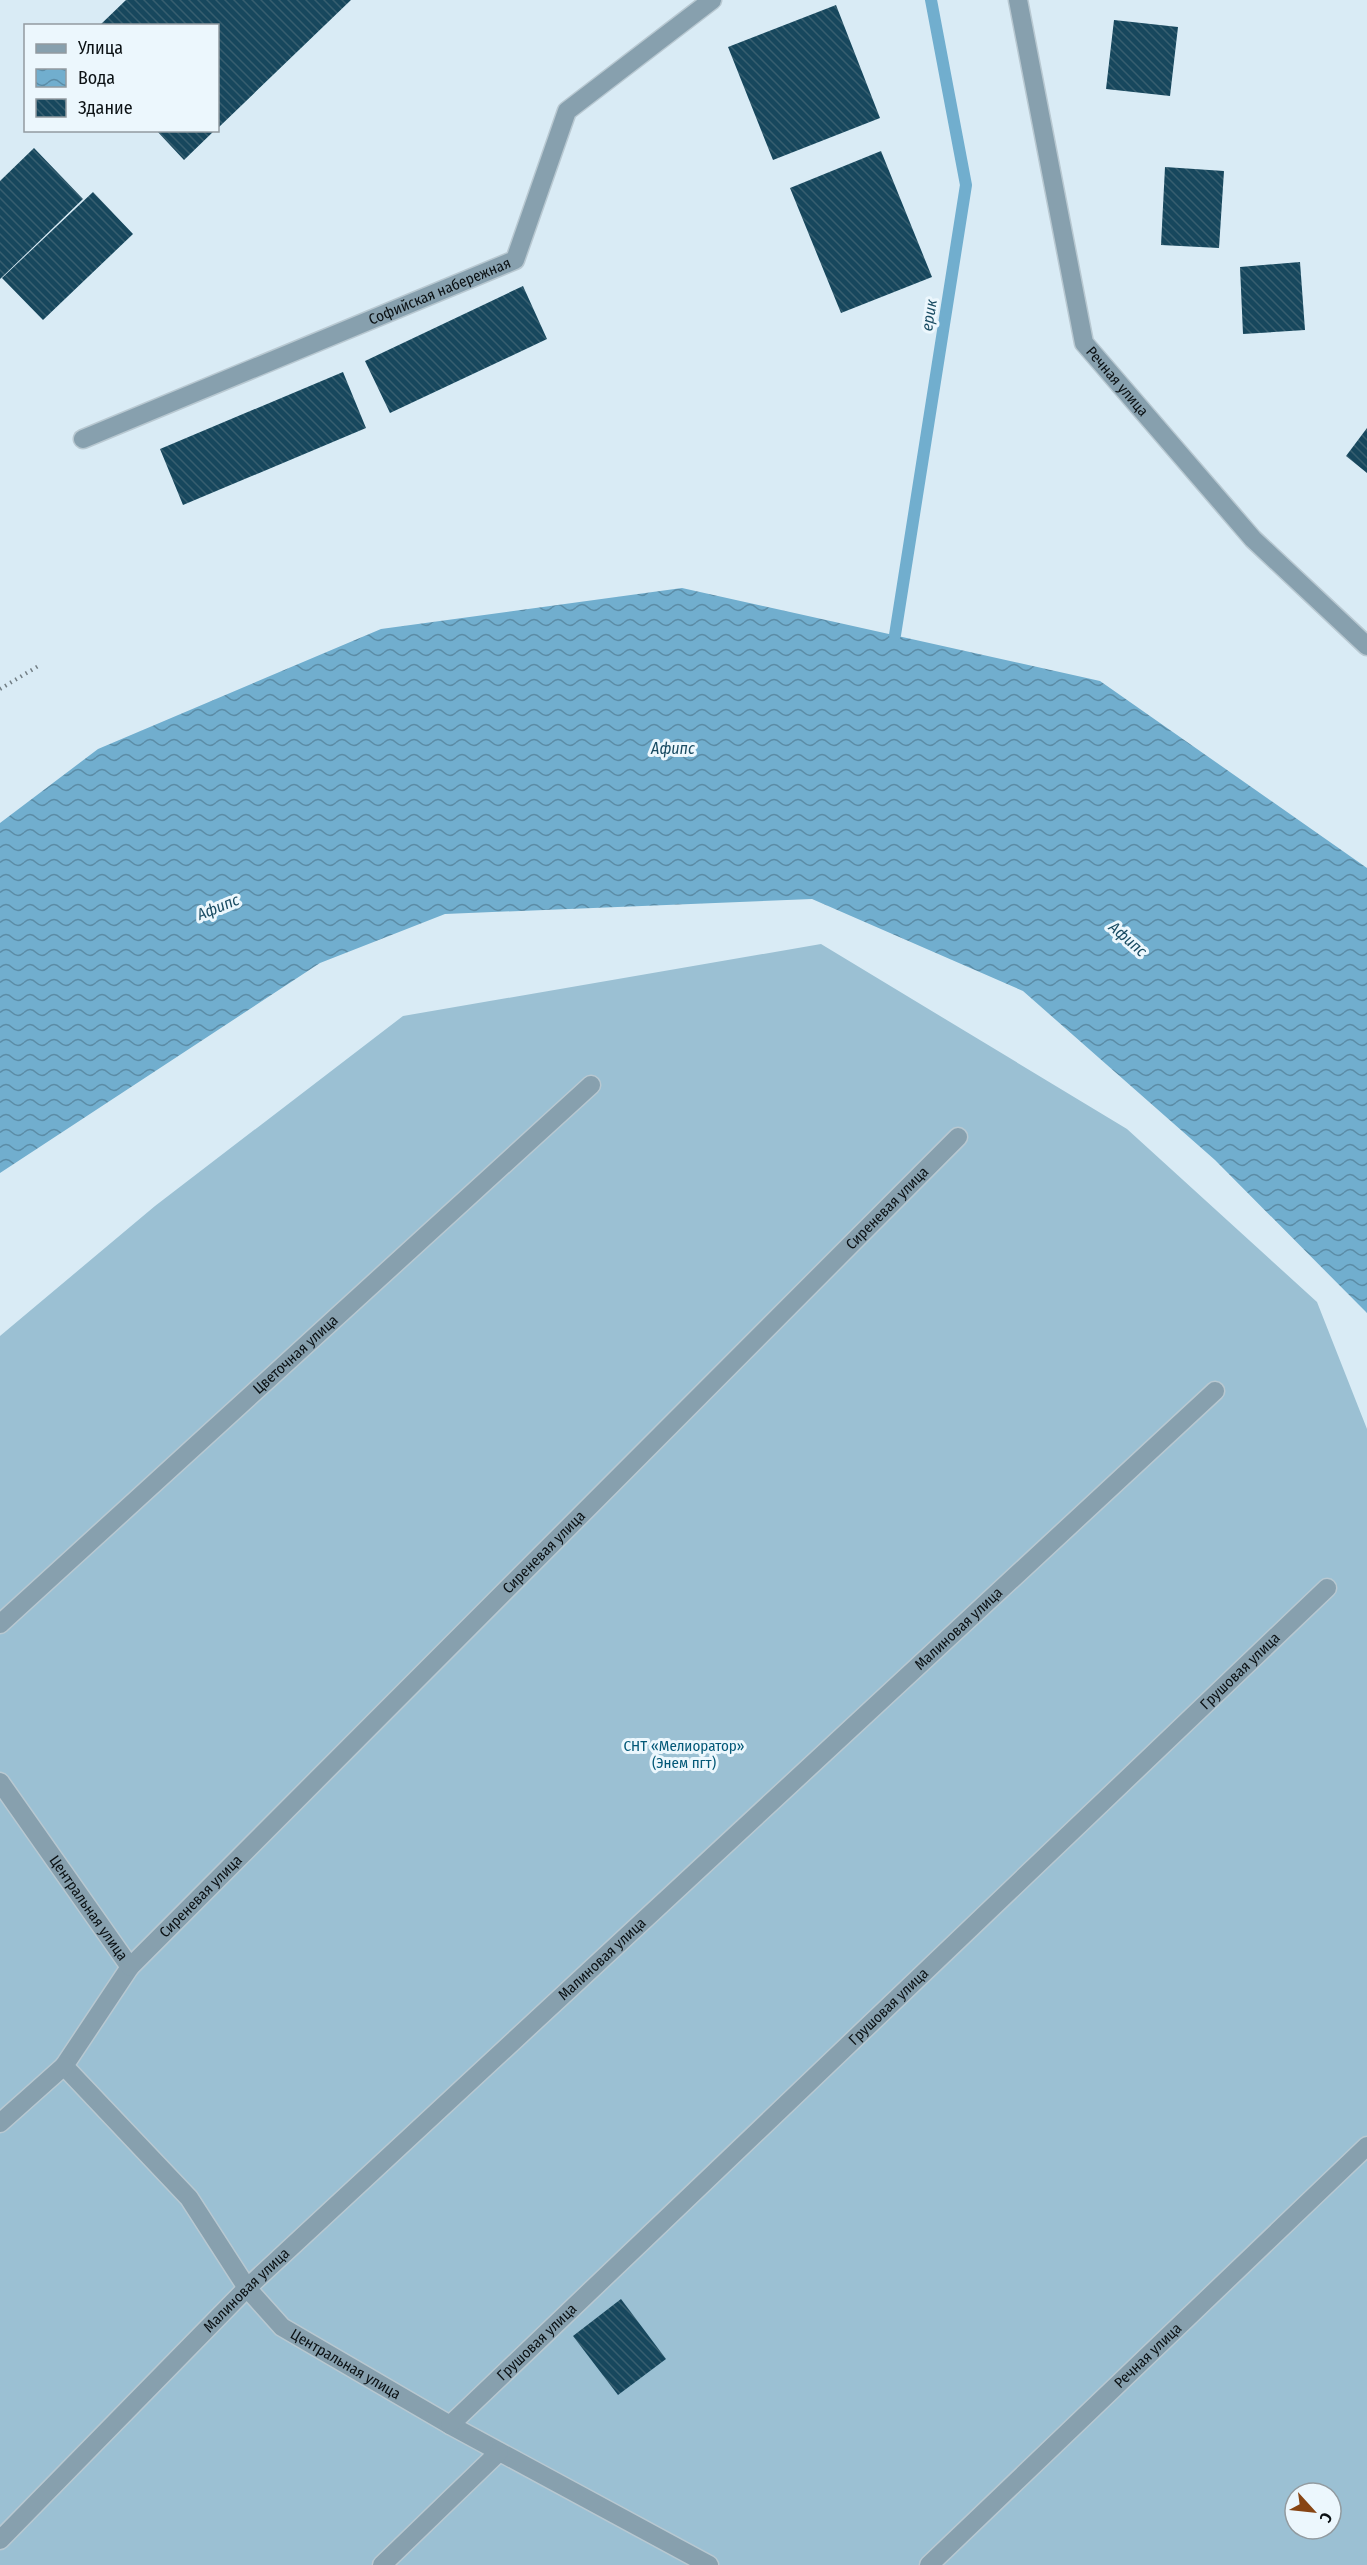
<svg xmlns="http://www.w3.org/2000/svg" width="1367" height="2565" font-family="'Fira Sans Condensed',sans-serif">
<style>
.garden{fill:#9bc0d3;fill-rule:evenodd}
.water{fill:url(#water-waves)}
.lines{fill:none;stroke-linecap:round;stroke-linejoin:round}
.stream{stroke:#71aece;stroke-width:12}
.building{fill:url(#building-back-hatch)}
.lane-casing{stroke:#b8c8d1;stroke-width:21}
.street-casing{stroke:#b8c8d1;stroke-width:21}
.path{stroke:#727e84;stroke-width:4;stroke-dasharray:1.5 4.5;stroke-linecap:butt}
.lane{stroke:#87a0ae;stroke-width:18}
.street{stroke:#87a0ae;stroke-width:18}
.labels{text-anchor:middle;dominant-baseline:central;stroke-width:6;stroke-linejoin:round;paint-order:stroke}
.street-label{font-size:15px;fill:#0b1114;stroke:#ecf7fd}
.park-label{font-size:15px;fill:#035877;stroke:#ecf7fd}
.water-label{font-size:16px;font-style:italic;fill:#1a4c63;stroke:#ecf7fd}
</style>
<defs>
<pattern id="water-waves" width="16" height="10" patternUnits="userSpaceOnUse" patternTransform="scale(1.5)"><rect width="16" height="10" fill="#71aece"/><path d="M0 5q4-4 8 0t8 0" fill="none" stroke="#5b8ca6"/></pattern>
<pattern id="building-back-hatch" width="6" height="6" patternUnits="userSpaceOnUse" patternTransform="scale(1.5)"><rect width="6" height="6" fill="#17475d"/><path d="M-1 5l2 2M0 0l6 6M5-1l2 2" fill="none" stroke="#375e6f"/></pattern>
</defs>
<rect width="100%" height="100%" fill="#d9ebf5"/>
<path class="garden" d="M821,944L1127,1129L1317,1302L1367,1429V2565H0V1336L155,1206L403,1016ZM1295,2493H1331V2529H1295Z"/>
<path class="water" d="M682,588L1100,681L1367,868V1313L1215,1160L1023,991L812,899L445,914L320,963L0,1173V823L98,749L381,629Z"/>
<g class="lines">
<path class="stream" d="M895,635L966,185L931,0"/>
</g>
<path class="building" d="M126,0H351L218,128V26H99Z
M836,5L880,118L773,160L728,47Z
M1114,20L1178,27L1170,96L1106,89Z
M156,130H215L184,160Z
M34,148L83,199L0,279V181Z
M881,151L932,277L841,313L790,188Z
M1165,167L1224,171L1219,248L1161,245Z
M93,192L133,234L43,320L2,278Z
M1300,262L1305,330L1243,334L1240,267Z
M523,286L547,339L390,413L365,361Z
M343,372L366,428L183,505L160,449Z
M1367,428V473L1346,456Z
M621,2299L666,2359L618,2395L573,2336Z"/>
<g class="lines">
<defs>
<g id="lane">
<path id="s1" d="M83,439L515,260L567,111L712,0"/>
</g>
<g id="street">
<path id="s2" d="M1018,0L1084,343L1253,539L1367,646"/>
<path id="s3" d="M0,1624L591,1085"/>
<path id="s4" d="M0,1782L130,1967L64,2066L189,2198L247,2288L282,2327L450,2425L709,2565"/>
<path id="s5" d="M130,1967L958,1137"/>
<path d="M0,2123L64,2066"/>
<path id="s6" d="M450,2425L1327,1588"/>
<path id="s7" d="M0,2540L247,2288L1215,1391"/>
<path d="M382,2565L499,2452"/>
<path id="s8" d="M929,2565L1367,2146"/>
</g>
</defs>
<use href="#lane" class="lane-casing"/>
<use href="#street" class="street-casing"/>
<path class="path" d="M0,689L40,665"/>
<use href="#lane" class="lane"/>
<use href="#street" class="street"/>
</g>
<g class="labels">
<g class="street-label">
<text stroke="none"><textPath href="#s1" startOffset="386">Софийская набережная</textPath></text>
<text stroke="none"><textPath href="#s2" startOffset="400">Речная улица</textPath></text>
<text stroke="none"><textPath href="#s5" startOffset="1072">Сиреневая улица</textPath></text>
<text stroke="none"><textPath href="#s3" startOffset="400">Цветочная улица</textPath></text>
<text stroke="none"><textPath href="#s5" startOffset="586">Сиреневая улица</textPath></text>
<text stroke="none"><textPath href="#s7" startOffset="1323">Малиновая улица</textPath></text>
<text stroke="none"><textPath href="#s6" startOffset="1092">Грушовая улица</textPath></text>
<text stroke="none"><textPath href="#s5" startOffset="100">Сиреневая улица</textPath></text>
<text stroke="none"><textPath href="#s4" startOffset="154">Центральная улица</textPath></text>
<text stroke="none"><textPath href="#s7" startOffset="837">Малиновая улица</textPath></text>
<text stroke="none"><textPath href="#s6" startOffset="606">Грушовая улица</textPath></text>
<text stroke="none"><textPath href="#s7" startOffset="351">Малиновая улица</textPath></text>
<text stroke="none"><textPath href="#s6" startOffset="120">Грушовая улица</textPath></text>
<text stroke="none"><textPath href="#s8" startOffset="303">Речная улица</textPath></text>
<text stroke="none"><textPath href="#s4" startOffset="760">Центральная улица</textPath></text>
</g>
<g class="park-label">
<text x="684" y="1746">СНТ «Мелиоратор»<tspan x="684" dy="17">(Энем пгт)</tspan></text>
</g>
<g class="water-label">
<text transform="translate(929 315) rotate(-81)">ерик</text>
<text x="673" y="748">Афипс</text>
<text transform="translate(218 907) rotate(-22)">Афипс</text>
<text transform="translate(1128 939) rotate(41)">Афипс</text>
</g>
</g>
<rect x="24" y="24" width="195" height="108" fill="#ecf7fd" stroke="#929ba0" stroke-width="1.5"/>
<rect x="36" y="44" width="30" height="9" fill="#87a0ae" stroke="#929ba0" stroke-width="1.5"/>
<text x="78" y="54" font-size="18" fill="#0b1114">Улица</text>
<rect x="36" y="69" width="30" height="18" fill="url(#water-waves)" stroke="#929ba0" stroke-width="1.5"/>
<text x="78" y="84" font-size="18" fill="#0b1114">Вода</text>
<rect x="36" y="99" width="30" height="18" fill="url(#building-back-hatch)" stroke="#929ba0" stroke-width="1.5"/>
<text x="78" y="114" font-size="18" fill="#0b1114">Здание</text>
<g transform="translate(1313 2511) rotate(117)"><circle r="28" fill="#ecf7fd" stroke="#929ba0" stroke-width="1.5"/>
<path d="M0-4.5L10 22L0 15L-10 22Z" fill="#874514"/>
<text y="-9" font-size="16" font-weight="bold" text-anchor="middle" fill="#0b1114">С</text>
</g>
</svg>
